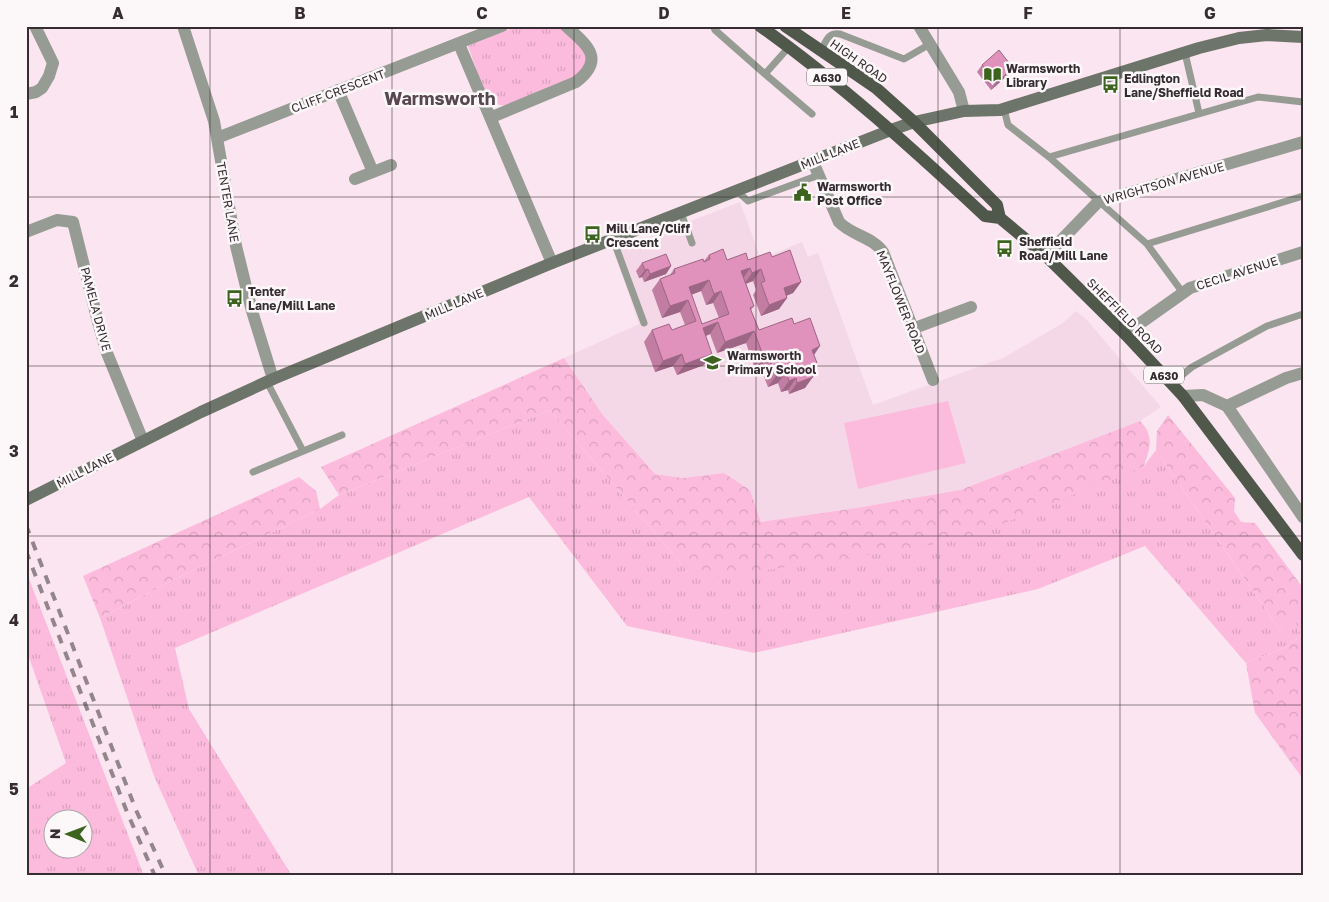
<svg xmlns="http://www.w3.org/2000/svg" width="1329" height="902" font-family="'Golos Text',sans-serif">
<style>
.built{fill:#f5d8e7}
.grass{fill:url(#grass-tufts);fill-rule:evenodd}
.forest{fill:url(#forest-crowns)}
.pitch{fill:#fcbbdd}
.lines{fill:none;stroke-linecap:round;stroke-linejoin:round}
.lane{stroke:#969b93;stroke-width:7}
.street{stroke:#969b93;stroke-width:12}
.secondary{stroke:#6d7469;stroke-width:12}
.primary{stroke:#50584c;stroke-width:12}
.rail{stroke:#93858c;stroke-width:4;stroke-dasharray:9 9;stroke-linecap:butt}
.wall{fill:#c17da2;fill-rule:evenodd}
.shaded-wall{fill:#9d6684}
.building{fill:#e091bc;stroke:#9d6684;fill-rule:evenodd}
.grid{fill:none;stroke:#352d31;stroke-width:1;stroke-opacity:0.55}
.labels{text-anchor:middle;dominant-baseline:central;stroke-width:5;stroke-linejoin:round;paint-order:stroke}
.shield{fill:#fcf8fa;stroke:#716a6d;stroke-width:1}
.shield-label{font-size:11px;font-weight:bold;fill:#352d31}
.street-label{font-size:12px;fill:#352d31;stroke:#fcf8fa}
.poi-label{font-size:12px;font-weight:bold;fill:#352d31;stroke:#fcf8fa;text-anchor:start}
.district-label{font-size:18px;font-weight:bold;fill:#58474f;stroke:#fcf8fa}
.neatline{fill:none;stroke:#352d31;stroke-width:2}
.grid-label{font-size:16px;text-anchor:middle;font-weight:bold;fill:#352d31}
</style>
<defs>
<pattern id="grass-tufts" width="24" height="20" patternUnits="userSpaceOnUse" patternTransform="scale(1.25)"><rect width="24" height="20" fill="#fcbbdd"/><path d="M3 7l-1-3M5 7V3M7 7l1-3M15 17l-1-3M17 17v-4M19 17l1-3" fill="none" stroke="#d9a1be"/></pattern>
<pattern id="forest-crowns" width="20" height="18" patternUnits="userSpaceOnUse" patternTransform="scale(1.25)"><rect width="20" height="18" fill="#fcbbdd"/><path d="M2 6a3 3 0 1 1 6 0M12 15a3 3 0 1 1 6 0" fill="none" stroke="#d9a1be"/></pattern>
</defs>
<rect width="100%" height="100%" fill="#fbe5f0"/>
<path class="built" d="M740,202L761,259L802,242L808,257L818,253L873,405L1003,358L1063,323L1076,311L1086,319L1161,407L1140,421L960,490L856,508L761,522L750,490L724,473L683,478L655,474L603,415L564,358L639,324L614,251Z"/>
<path class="grass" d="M517,26H558L582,47L587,62L581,74L507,106C501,105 496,105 492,101C483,93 473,59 468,46Z
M550,410L688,572L1144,466L1156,450L1280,630L1291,611L1301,635L1289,646L1246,663L1145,546L1038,589L754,653L627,626L529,497L175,648L189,709L292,876H199L154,776L100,618L167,583L320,509L339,495Z
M26,571L144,876H26V789L66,763L26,649ZM52,820H82V850H52Z"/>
<path class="forest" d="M564,358L603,415L655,474L683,478L724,473L750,490L761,522L856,508L960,490L1140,421C1155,437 1150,447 1144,466L965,539L862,556L712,578L688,572L550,410L339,495L321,467Z
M1168,415L1235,498L1234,511L1241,522L1255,523L1303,588V779L1255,713L1246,663L1289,646L1301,635L1291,612L1280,630L1156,450L1157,431Z
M299,477L316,491L320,509L167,583L100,618L83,576Z"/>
<path class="pitch" d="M948,401L966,463L858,489L844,423Z"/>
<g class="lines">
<path class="lane" d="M713,26L715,30L765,74L789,47
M821,51C826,41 828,32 840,34L904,59L930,44
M1185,53L1199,113
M765,74L812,114
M1004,109L1008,125L1049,157L1147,244L1303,196
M1049,157L1258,97L1303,102
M737,191L748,201L819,175
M681,213L692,243
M613,239L644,323
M1147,244L1183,293
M267,382L303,451
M1171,384L1192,367L1267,326L1303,314
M253,472L342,435"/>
<path class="street" d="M183,26L214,121L236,246L252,311L273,379
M919,26L959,92L964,111
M459,44L552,263
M338,90L373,172
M26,94L36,92L42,88L49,76L53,63L35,26
M492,117L576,82C606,59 587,45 566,26
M217,138L502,26
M813,162L839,222C851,235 873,237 883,252L933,380
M355,179L391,165
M26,232L57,220L73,222L98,322L107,353L143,441
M1046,256L1098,202L1303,142
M912,329L971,307
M1125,334L1190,288L1303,252
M1183,396L1203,395L1227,406L1303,517
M1227,406L1286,378L1303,373"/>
<path class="secondary" d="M26,500L201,412L273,379L552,263L891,130L914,122L964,111L1000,110L1199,48L1239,38L1267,35L1303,37"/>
<path class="primary" d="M760,26C840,83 913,149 985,216L1000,218L1046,256L1125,334L1183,396L1303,555
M785,26L876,88L914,122L997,205L1000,218"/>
<path class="rail" d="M26,525L136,810L166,876
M26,551L127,812L155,876"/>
</g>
<path class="wall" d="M982,65L1008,75L991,90L977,72Z
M709,255L727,260H748L772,257L801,282L793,293L786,296L787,298L779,309L761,316L753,295L756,290L753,281L746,284L754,306L751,310L759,330L794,324L814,355L811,371L805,388L789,394L788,390L781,392L778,383L768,387L760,367L755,369L746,343L717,353L710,334L706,336L704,365L677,375L673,366L655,372L644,342L652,330H672L685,325L680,312L662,318L652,290L660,279L670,275L674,269L704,261ZM701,291L706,305L713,303L719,318L702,324L691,295Z
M642,263L671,266L666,274L644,282L642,277L639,278L636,271Z"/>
<path class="shaded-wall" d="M1013,68L1008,75L991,90L997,82Z
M671,266L666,274L644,282L650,274Z
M750,268L742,280L741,271Z
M648,269L642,277L639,278L645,270Z
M761,269L753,281L744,284L752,273Z
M709,280L701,291L680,299L689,287Z
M801,282L793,293L776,300L784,288Z
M721,291L713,303L706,305L714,294Z
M787,298L779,309L761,316L769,305Z
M688,300L680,312L662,318L670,306Z
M718,322L710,334L695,340L703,328Z
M754,331L746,343L717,353L725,342Z
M820,346L812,358V350Z
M682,354L673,366L655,372L663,361Z
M712,354L704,365L677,375L685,364Z
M768,356L760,367L755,369L764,358Z
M817,363L809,375L810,366Z
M786,372L778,383L768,387L776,376Z
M813,377L805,388L789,394L797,383Z
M796,378L788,390L781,392L789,381Z"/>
<path class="building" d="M999,50L1013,68L997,82L982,65Z
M723,249L727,260L746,253L748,260L770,252L772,257L790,250L801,282L784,288L787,298L769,305L761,283L765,281L761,269L752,273L750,268L741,271L754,306L750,308L759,330L792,318L794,324L810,318L820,346L812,350L817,363L810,366L813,377L797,383L796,378L789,381L786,372L776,376L768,356L764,358L754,331L725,342L718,322L703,328L712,354L685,364L682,354L663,361L652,330L669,324L672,330L696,321L688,300L670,306L660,279L675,273L674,269L703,259L704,262L710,259L709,255ZM709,280L714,294L721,291L729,314L702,324L689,287Z
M666,254L671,266L650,274L648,269L645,270L642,263Z"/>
<path class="grid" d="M210,26V876M392,26V876M574,26V876M756,26V876M938,26V876M1120,26V876M26,197H1303M26,366H1303M26,536H1303M26,705H1303"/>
<defs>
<symbol id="library-bare" viewBox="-9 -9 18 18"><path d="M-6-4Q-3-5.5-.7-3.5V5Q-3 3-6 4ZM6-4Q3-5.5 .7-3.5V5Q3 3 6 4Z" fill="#3c641f" stroke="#fcf8fa" stroke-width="2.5" paint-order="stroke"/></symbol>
<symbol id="bus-bare" viewBox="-9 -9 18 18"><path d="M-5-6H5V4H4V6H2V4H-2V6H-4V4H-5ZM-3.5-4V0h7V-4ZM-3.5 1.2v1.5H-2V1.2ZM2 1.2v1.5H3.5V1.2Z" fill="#3c641f" stroke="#fcf8fa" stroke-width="2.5" paint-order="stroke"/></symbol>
<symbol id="civic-bare" viewBox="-9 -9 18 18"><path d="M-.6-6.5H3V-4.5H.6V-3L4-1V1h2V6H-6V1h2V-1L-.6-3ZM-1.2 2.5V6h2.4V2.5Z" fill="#3c641f" stroke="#fcf8fa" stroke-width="2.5" paint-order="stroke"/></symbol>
<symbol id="school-bare" viewBox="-9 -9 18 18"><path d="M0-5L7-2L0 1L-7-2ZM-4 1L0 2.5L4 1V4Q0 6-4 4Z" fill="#3c641f" stroke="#fcf8fa" stroke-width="2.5" paint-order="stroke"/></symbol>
</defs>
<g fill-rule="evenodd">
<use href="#library-bare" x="980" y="62" width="25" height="25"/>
<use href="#bus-bare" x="1098" y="72" width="25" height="25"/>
<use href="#civic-bare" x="790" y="180" width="25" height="25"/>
<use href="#bus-bare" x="580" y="222" width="25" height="25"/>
<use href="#bus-bare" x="992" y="236" width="25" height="25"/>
<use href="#bus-bare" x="222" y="286" width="25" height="25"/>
<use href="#school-bare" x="700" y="350" width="25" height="25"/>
</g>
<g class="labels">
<g class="shield">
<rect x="807" y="68.5" width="40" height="17" rx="4"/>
<rect x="1144" y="366.5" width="40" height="17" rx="4"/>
</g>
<g class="shield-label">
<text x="827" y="77">A630</text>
<text x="1164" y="375">A630</text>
</g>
<g class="street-label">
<text transform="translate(859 61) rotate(35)">HIGH ROAD</text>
<text transform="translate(338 91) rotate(-21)">CLIFF CRESCENT</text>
<text transform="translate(830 154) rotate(-22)">MILL LANE</text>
<text transform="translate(1164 183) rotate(-16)">WRIGHTSON AVENUE</text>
<text transform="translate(228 202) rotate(80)">TENTER LANE</text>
<text transform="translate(1237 273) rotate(-18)">CECIL AVENUE</text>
<text transform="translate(901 302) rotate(68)">MAYFLOWER ROAD</text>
<text transform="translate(454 304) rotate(-23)">MILL LANE</text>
<text transform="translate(96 309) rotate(75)">PAMELA DRIVE</text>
<text transform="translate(1125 316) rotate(45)">SHEFFIELD ROAD</text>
<text transform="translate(85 470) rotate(-27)">MILL LANE</text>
</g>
<g class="poi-label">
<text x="1006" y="68">Warmsworth<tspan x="1006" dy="14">Library</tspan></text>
<text x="1124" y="78">Edlington<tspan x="1124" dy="14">Lane/Sheffield Road</tspan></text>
<text x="817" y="186">Warmsworth<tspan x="817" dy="14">Post Office</tspan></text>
<text x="606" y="228">Mill Lane/Cliff<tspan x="606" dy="14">Crescent</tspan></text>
<text x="1019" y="241">Sheffield<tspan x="1019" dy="14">Road/Mill Lane</tspan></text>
<text x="248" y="291">Tenter<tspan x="248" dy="14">Lane/Mill Lane</tspan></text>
<text x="727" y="355">Warmsworth<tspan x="727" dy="14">Primary School</tspan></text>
</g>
<g class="district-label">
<text x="440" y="98">Warmsworth</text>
</g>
</g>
<rect width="1329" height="902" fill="none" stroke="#fcf8fa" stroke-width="55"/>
<g transform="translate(68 834) rotate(271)"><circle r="24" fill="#fcf8fa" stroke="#aca7aa"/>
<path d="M0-4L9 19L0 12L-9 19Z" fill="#3c641f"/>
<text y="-8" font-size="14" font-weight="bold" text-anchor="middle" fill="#352d31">N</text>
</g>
<rect x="28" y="28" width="1274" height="846" class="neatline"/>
<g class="grid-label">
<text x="118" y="19">A</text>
<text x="300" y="19">B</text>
<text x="482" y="19">C</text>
<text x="664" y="19">D</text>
<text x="846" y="19">E</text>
<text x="1028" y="19">F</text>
<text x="1210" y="19">G</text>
<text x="14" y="118">1</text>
<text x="14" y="287">2</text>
<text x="14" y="457">3</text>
<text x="14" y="626">4</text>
<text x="14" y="795">5</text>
</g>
</svg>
